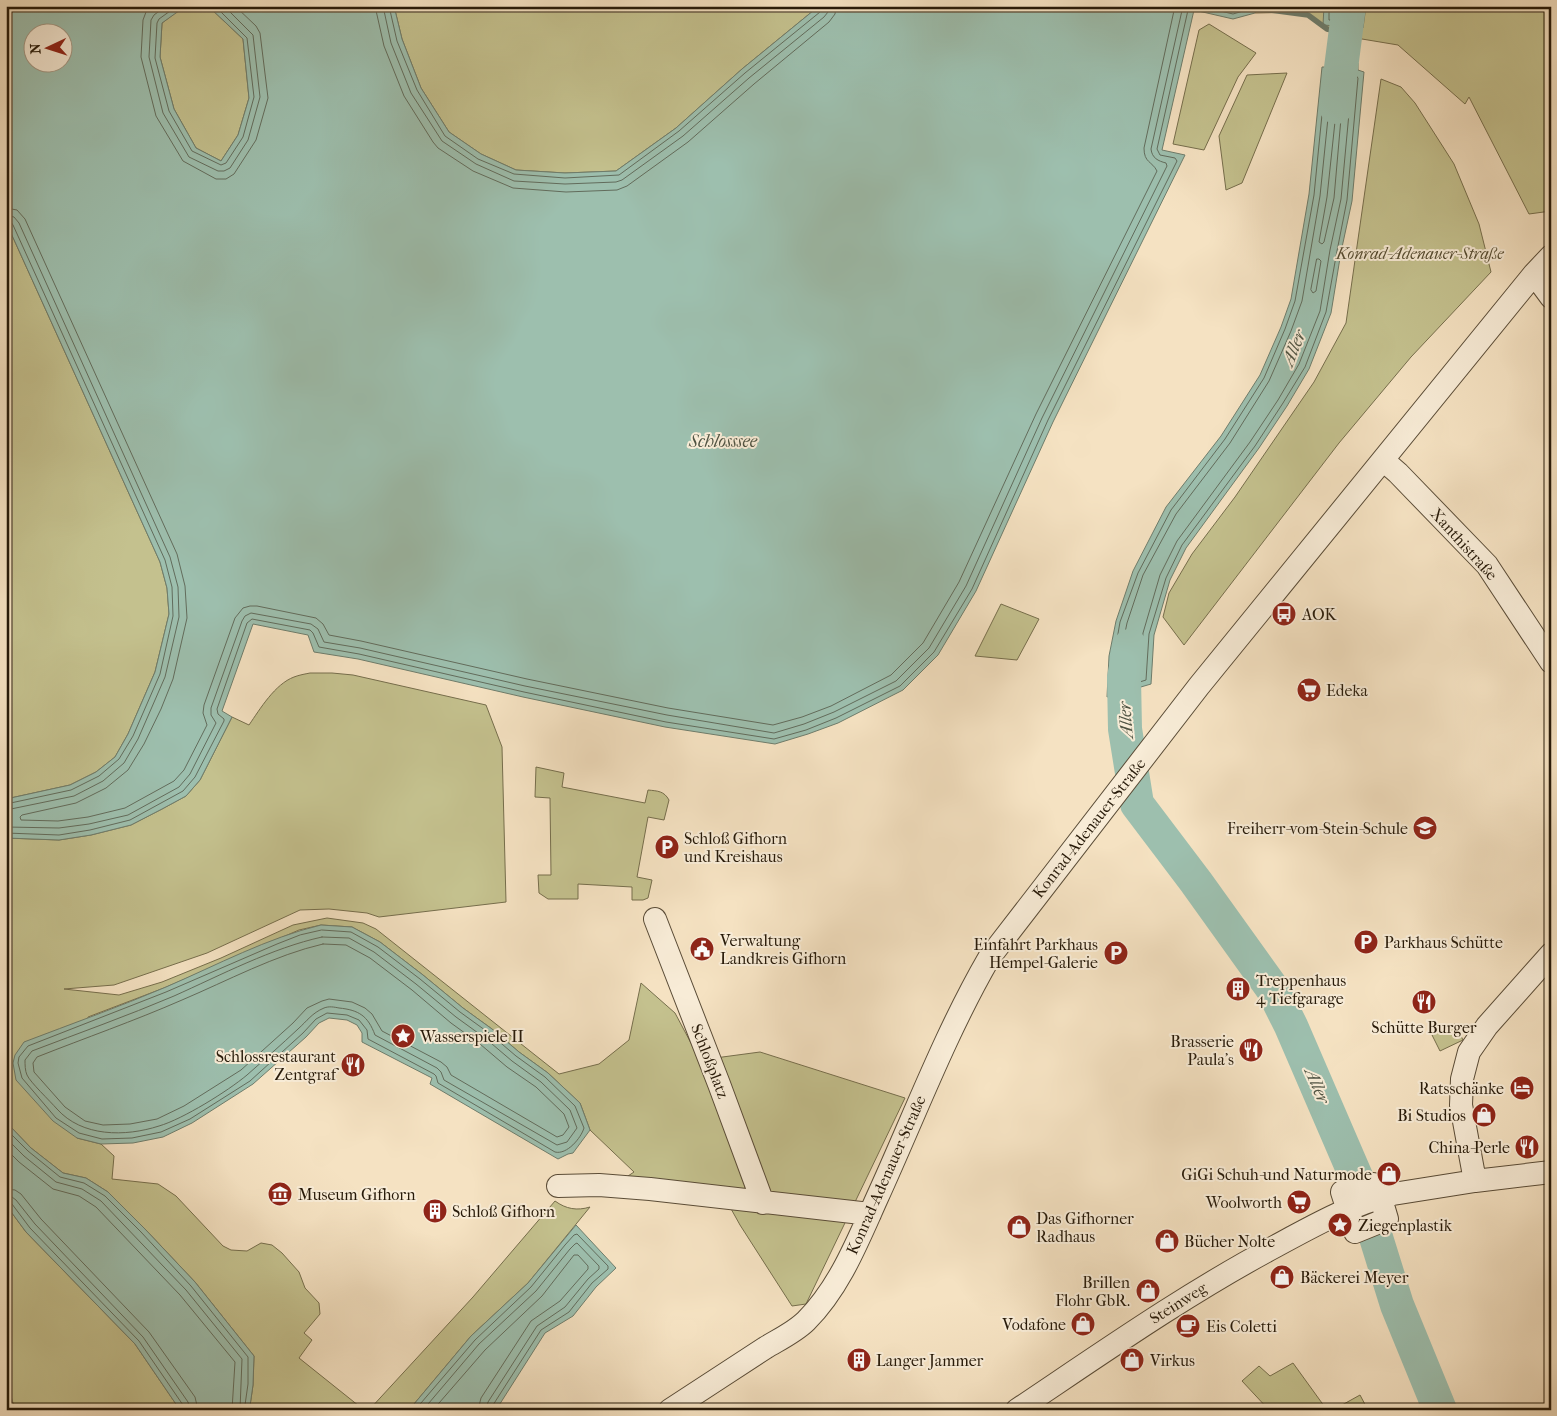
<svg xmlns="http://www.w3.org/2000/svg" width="1557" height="1416" font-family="'IM FELL French Canon',serif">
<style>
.green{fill:#c4c18e;stroke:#766e4c}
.water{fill:#9dbfae;stroke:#6e7d6c;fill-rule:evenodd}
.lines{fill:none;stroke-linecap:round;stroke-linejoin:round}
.shore{stroke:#626c5c;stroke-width:1}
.stream{stroke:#6e7d6c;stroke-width:5.5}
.river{stroke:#9dbfae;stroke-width:34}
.minor-casing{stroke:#5a4c37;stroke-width:24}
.minor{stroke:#f8ecd7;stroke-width:22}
.labels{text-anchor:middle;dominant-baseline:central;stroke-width:4;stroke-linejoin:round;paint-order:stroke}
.park-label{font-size:16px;font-style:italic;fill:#564c31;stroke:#f8ecd7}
.street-label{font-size:16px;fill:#271a09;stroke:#f8ecd7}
.poi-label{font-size:16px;fill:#271a09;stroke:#f8ecd7;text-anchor:start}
.water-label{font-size:18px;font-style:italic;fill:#505443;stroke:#f8ecd7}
</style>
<rect width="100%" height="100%" fill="#f5e2c2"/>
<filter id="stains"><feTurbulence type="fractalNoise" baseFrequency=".004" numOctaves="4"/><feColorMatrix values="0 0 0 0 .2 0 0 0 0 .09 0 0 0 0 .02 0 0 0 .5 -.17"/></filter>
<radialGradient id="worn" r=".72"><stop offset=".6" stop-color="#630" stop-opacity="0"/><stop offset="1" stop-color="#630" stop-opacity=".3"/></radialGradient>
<path class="green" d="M208,6L243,39L249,98L238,135L221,161L196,148L174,109L160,57L162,23L183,7Z
M394,6H819L742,69L676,128L616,171L565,173L516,170L481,154L449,132L421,88L402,39Z
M1257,6H1551V211L1529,214L1469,97L1465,104L1398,45L1332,34L1307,12L1255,13Z
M1209,24L1256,53L1238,77L1204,150L1173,144L1199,30Z
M1287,73L1242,183L1226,190L1219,136L1247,75Z
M1381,79L1401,87L1415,103L1454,164L1479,224L1491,272L1411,357L1339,443L1184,645L1163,617L1169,593L1192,554L1235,497L1314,382L1346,323Z
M6,222L160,562L167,588L169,614L155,672L128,734L115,757L96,772L70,785L6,799Z
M1001,604L1039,619L1017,660L975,656Z
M310,673H332L353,675L486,705L502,747L506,902L379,917L367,913L329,909L300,910L207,953L114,985L64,989L119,995L162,982L221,958L293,925L327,918L363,923L376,929L559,1074L599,1064L629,1040L641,983L675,1013L700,1060L760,1052L905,1098L806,1304L792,1306L740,1225L720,1189L622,1180L634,1172L590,1130L580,1103L548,1073L519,1052L492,1029L463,1008L423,975L380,942L352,927L321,925L299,930L164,988L88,1017L77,1138L101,1144L114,1156L112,1179L158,1184L176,1196L223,1246L231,1250L247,1251L261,1243L272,1245L282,1253L299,1272L305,1288L319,1303L320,1314L304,1333L312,1340L299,1358L364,1410H254L250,1406L253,1385L254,1356L195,1282L145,1229L108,1192L86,1178L63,1173L31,1148L6,1122V838L59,840L91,835L131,825L162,809L186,796L200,780L232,717L249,725C260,709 275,684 294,677C299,675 305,674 310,673Z
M536,767L564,773L562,787L645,803L648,790C658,791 664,791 669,800L664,820L648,817L637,877L652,880L648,898L643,900H632V887L578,884V899H548L539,893L538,875H551L550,798L535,797Z
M1455,1024L1463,1040L1440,1051L1432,1035Z
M555,1201C566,1209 577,1211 590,1207L528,1283L471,1336L409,1410H369L473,1297Z
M6,1205L26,1232L135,1344L180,1410H15L11,1396L10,1297L6,1296Z
M1293,1363L1327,1410H1269L1242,1381L1259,1366L1270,1376Z
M1360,1395L1368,1410H1333Z"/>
<path class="water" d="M6,6H201L183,8L162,23L160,57L174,109L196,148L221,161L238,135L249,98L243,39L208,6H394L402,39L421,88L449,132L481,154L516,170L565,173L616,171L676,128L742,69L819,6H1257L1255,13L1233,19L1194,10L1162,150L1185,155L1053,422L976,591L938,655L903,690L838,723L808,734L775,744L665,727L523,697L358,659L314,652L308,635L253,624L222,711L232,717L200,780L186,796L162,809L131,825L91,835L59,840L6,838V799L70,785L96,772L115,757L128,734L155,672L169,614L167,588L160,562L6,222ZM62,32V62H32V32Z
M1324,6H1366L1363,28L1323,25Z
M1331,60L1358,63V70L1364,72L1352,201L1341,252L1331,313L1309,369L1287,406L1259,448L1186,548L1170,580L1154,635L1151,684L1107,697L1109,656L1116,621L1133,571L1166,507L1221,436L1260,375L1281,327L1291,299L1309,194L1322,67H1330Z
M321,925L352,927L380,942L423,975L463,1008L492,1029L519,1052L548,1073L580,1103L590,1130L573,1153L568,1154L558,1159L430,1084L432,1078L362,1042V1033L357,1025L347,1020L329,1018L319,1023L306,1037L253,1084L192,1123L163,1137L133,1143L101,1144L77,1138L53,1121L16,1080L13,1063L15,1055L24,1042C71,1024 119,1007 166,987C217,965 267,938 321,925Z
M6,1122L31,1148L63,1173L86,1178L108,1192L145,1229L195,1282L254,1356L253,1385L250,1406L254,1410H180L135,1344L26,1232L6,1205Z
M576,1225L616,1268L596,1287L573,1316L545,1333L496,1410H409L471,1336L528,1283Z"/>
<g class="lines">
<path class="shore" d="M153,6L146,12L143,20L141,57L156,116L183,161L216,179H226L234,174L256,140L268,98L260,33L256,26L235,6
M166,6L154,15L151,20L149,57L163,113L189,157L218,171H224L230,168L248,140L260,97L253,35L224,6
M177,6L159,19L157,23L155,58L169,111L192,151L221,165L226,163L243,137L254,97L247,38L215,6
M375,6L384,46L404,96L433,142L438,148L473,171L513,188L566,192L617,190L627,186L688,142L754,84L829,22L835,14L836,6
M383,6L391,43L411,93L442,141L476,164L514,181L565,184L616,182L622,180L683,136L749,78L824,17L828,12V6
M389,6L397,41L417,90L445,136L478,159L514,174L565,178L619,175L679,131L745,73L820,12L822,6
M1199,6L1233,14L1250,9L1251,6
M1329,6V20L1357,22L1359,20L1361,6
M1336,66L1351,67L1354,73L1358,78L1347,200L1337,251L1326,312L1305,367L1283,403L1255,446L1182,545L1166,578L1149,634L1146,680L1114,690L1112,687L1114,657L1120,622L1138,573L1171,510L1225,439L1264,378L1285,329L1295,301L1314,195L1326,74L1333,70Z
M1339,73H1347L1352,81L1341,199L1330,250L1320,311L1299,364L1278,400L1250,442L1177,541L1160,575L1143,633L1140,675L1121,681L1119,679L1120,657L1127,623L1143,575L1176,514L1230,443L1269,381L1291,331L1302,301L1320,196L1332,79Z
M1342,81L1344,84L1334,198L1324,242L1322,244L1319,242L1327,197L1339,84Z
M6,208L17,210L25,219L177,554L185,586L187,618L173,679L161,709L144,744L128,770L106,788L76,803L22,815L20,817L21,820L58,821L88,817L125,808L174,781L184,770L207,725L203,713L204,705L235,618L243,608L250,606H257L316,618L323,624L329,635L361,641L527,679L668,708L773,725L802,717L831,706L891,675L923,643L959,582L1036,414L1157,171C1152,161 1144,163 1144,148L1175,6
M6,215L14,217L19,223L170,557L178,587L179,617L165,677L138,739L124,763L103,781L74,796L6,810
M6,222H11L13,225L165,560L172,587L173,616L160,674L133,736L119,759L99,776L71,790L6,804
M1317,259H1319L1321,261L1316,291L1313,293L1311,290Z
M1132,647L1134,650L1133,669L1129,671L1127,669L1129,649Z
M6,827L59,828L89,824L128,815L179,787L190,774L216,723L211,715V708L242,621L245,616L251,613L311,624L318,629L324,642L360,648L525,686L667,715L774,733L804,724L834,712L896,681L929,648L966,586L1042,418L1167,166L1166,163C1158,161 1152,158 1151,149L1183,6
M6,833L59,835L90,830L130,820L183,791L195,777L224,721V719L218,714L217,709L247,623L252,619L310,630L313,633L319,647L359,654L524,692L666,722L774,739L806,730L836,718L900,686L934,652L972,589L1048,420L1177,161L1175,158L1160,155L1157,149L1188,10L1191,6
M322,930L351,932L378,947L420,979L460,1012L489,1033L516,1056L545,1077L575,1106L584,1128C581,1138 567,1155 555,1152L438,1083L436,1076L434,1074L368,1039L367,1030L359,1020L347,1015L327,1013L316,1019L303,1033L250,1081L190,1119L161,1132L132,1138L102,1139L79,1133L56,1118L22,1078L18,1063L19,1057L28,1046L166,992L277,944L300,935Z
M322,937L349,938L374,952L416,984L456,1017L485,1038L512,1061L541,1082L570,1110L577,1128L567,1142L557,1145L444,1080L441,1072L437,1068L375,1035C368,1016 359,1010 339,1008C334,1007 329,1006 324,1008C312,1013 307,1021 298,1029C282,1044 264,1060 247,1075C228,1091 183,1119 159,1126C125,1137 82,1137 57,1109C50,1101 30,1082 27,1075C25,1071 25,1064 25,1060L32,1051C79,1033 127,1016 174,996C221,975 272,948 322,937Z
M323,944L346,945L370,958L412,990L451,1023L480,1044L507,1067L536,1087L564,1114L569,1127L563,1135L557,1137L451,1075L447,1067L441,1062L382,1031L372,1014L365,1008L352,1002L329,999L322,1001L307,1008L293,1023L241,1070L184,1106L157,1119L130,1124L103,1125L85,1121L65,1107L34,1072L33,1063L37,1057C85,1038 134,1021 182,1000C227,981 275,955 323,944Z
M6,1129L28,1151L60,1177L84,1183L105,1196L141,1232L191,1286L248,1357V1384L245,1405L247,1410
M6,1138L24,1156L56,1182L82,1189L101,1201L186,1290L242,1359L240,1410
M6,1149L19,1162L53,1189L79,1196L96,1207L180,1295L235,1362L232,1410
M6,1189L15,1190L21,1194L41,1219L149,1332L195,1397L198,1410
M6,1196L12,1197L16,1200L35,1224L143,1337L188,1402L190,1410
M6,1203L12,1204L30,1228L139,1341L183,1405L184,1410
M415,1410L475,1340L531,1287L565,1245L574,1235L577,1234L608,1266V1269L592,1283L569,1312L541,1330L493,1405L492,1410
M423,1410L479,1344L536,1291L570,1249L575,1244L577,1243L599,1266V1269L588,1279L565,1307L537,1326L488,1402L486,1410
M433,1410L485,1350L542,1296L574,1255H578L588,1266V1269L560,1301L531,1321L481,1398L478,1410"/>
<path class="stream" d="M1256,8L1308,15L1327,29L1345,33"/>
<path class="river" d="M1336,107L1349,6
M1130,646L1124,678L1125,729L1137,804L1196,882L1272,988L1291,1026L1360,1186L1397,1305L1440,1410"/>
<defs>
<path id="minor" d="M1534,274L1551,297
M1383,460L1398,473L1487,565L1551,662
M655,919L719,1084L763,1203
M1475,1181L1461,1105L1462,1079L1469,1052L1487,1026L1551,954
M1373,1184L1374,1186L1377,1185L1387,1219L1355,1232L1342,1192Z
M558,1186L599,1185L650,1189L870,1214
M670,1410C702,1389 733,1369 765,1348C778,1340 795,1332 806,1321C840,1287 858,1240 877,1198C914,1117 945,1034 989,958L1199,686L1534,274L1551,256
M1017,1410C1102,1353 1186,1294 1276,1246C1313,1226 1352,1204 1393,1194L1475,1181L1551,1172"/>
</defs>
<use href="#minor" class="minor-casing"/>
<use href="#minor" class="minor"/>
</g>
<defs>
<symbol id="bus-disc" viewBox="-11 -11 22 22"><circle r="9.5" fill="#8f2418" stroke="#f8ecd7"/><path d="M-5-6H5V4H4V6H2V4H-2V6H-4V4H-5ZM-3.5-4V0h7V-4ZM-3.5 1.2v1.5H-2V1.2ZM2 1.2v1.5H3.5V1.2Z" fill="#fff"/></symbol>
<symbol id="supermarket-disc" viewBox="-11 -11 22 22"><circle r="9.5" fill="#8f2418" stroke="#f8ecd7"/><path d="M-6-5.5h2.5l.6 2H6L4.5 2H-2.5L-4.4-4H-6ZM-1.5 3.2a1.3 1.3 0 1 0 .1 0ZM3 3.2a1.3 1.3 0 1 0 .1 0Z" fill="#fff"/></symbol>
<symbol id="school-disc" viewBox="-11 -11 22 22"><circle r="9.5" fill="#8f2418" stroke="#f8ecd7"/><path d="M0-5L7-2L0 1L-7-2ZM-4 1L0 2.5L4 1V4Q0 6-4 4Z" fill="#fff"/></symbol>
<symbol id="parking-disc" viewBox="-11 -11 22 22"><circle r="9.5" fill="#8f2418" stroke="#f8ecd7"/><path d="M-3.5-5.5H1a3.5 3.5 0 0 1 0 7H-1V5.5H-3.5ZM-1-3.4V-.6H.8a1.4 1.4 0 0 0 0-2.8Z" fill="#fff"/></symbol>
<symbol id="civic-disc" viewBox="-11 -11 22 22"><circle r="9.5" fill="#8f2418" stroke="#f8ecd7"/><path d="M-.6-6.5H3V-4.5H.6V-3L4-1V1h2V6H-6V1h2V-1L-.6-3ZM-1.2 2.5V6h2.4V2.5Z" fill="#fff"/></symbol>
<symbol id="building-disc" viewBox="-11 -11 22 22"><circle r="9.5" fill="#8f2418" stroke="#f8ecd7"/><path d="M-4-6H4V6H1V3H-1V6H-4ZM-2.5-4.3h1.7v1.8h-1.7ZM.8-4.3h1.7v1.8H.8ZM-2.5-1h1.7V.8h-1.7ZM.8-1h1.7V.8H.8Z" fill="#fff"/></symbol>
<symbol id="restaurant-disc" viewBox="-11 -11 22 22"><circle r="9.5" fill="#8f2418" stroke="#f8ecd7"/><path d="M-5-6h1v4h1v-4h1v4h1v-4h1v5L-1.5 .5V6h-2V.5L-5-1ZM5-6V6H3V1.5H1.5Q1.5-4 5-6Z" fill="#fff"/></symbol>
<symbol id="sight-disc" viewBox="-11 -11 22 22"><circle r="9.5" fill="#8f2418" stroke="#f8ecd7"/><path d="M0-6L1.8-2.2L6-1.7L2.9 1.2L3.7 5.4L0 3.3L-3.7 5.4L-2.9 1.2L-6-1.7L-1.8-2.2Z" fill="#fff"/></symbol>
<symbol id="hotel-disc" viewBox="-11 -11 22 22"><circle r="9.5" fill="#8f2418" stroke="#f8ecd7"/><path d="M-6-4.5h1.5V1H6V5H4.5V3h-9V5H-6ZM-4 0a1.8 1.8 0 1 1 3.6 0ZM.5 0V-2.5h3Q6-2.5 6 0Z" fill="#fff"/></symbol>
<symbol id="shop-disc" viewBox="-11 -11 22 22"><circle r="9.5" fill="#8f2418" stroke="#f8ecd7"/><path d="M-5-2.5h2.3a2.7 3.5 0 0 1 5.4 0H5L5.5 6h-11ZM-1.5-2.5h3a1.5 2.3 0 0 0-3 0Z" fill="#fff"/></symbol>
<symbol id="museum-disc" viewBox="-11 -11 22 22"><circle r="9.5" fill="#8f2418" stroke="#f8ecd7"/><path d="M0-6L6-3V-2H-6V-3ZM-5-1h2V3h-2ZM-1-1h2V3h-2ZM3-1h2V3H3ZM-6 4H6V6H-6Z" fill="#fff"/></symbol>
<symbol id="cafe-disc" viewBox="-11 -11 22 22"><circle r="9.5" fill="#8f2418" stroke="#f8ecd7"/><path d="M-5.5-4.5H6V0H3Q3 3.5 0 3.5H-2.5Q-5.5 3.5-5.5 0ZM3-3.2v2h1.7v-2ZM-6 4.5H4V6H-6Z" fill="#fff"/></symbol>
</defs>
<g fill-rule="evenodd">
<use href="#bus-disc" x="1270" y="600" width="28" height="28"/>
<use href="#supermarket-disc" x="1295" y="676" width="28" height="28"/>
<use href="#school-disc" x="1411" y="814" width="28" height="28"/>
<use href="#parking-disc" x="653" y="833" width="28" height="28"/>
<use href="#parking-disc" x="1352" y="928" width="28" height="28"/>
<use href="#civic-disc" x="688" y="935" width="28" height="28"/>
<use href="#parking-disc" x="1102" y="939" width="28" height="28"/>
<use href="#building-disc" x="1224" y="975" width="28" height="28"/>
<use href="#restaurant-disc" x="1410" y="988" width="28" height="28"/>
<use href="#sight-disc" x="389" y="1022" width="28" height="28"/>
<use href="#restaurant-disc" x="1237" y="1036" width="28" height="28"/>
<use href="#restaurant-disc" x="339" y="1051" width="28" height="28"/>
<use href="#hotel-disc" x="1508" y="1074" width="28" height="28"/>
<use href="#shop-disc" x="1470" y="1101" width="28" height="28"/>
<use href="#restaurant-disc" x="1513" y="1133" width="28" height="28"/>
<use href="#shop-disc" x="1375" y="1160" width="28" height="28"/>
<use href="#museum-disc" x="266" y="1180" width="28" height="28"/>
<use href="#supermarket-disc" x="1285" y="1188" width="28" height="28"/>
<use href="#building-disc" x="421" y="1197" width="28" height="28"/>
<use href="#sight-disc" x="1326" y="1211" width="28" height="28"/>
<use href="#shop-disc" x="1005" y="1213" width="28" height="28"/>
<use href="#shop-disc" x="1153" y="1227" width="28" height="28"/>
<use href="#shop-disc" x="1268" y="1263" width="28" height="28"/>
<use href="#shop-disc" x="1134" y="1277" width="28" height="28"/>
<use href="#shop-disc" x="1069" y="1310" width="28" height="28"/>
<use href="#cafe-disc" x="1174" y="1312" width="28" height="28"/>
<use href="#building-disc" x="845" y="1346" width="28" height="28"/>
<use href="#shop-disc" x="1118" y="1346" width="28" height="28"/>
</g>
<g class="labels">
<g class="park-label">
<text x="1420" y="253">Konrad-Adenauer-Straße</text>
</g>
<g class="street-label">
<text transform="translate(1464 544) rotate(48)">Xanthistraße</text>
<text transform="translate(1089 828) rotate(-52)">Konrad-Adenauer-Straße</text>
<text transform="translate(710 1061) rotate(69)">Schloßplatz</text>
<text transform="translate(886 1175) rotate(-66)">Konrad-Adenauer-Straße</text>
<text transform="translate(1178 1303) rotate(-32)">Steinweg</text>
</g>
<g class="poi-label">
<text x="1302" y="614">AOK</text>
<text x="1326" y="690">Edeka</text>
<text x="1408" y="828" text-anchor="end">Freiherr-vom-Stein-Schule</text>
<text x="684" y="838">Schloß Gifhorn<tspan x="684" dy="18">und Kreishaus</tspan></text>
<text x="720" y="940">Verwaltung<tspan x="720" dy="18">Landkreis Gifhorn</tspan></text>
<text x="1384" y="942">Parkhaus Schütte</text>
<text x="1098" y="944" text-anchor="end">Einfahrt Parkhaus<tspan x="1098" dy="18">Hempel-Galerie</tspan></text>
<text x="1256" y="980">Treppenhaus<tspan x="1256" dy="18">4 Tiefgarage</tspan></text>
<text x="1424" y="1027" text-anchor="middle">Schütte Burger</text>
<text x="420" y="1036">Wasserspiele II</text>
<text x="1234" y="1041" text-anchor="end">Brasserie<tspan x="1234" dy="18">Paula's</tspan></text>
<text x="336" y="1056" text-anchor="end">Schlossrestaurant<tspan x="336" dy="18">Zentgraf</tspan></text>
<text x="1504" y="1088" text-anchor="end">Ratsschänke</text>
<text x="1466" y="1115" text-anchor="end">Bi Studios</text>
<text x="1510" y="1147" text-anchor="end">China-Perle</text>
<text x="1372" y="1174" text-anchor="end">GiGi Schuh-und Naturmode</text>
<text x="298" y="1194">Museum Gifhorn</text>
<text x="1282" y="1202" text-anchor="end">Woolworth</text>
<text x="452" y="1211">Schloß Gifhorn</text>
<text x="1036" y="1218">Das Gifhorner<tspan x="1036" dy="18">Radhaus</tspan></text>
<text x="1358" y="1225">Ziegenplastik</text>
<text x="1184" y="1241">Bücher Nolte</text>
<text x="1300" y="1277">Bäckerei Meyer</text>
<text x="1130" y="1282" text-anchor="end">Brillen<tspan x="1130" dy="18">Flohr GbR.</tspan></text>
<text x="1066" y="1324" text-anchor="end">Vodafone</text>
<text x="1206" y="1326">Eis Coletti</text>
<text x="876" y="1360">Langer Jammer</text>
<text x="1150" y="1360">Virkus</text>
</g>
<g class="water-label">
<text transform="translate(1294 348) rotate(-68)">Aller</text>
<text x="723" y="441">Schlosssee</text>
<text transform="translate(1126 720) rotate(-94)">Aller</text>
<text transform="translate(1317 1086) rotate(67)">Aller</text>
</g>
</g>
<rect width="1557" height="1416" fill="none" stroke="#f5e2c2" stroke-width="25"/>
<rect x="8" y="8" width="1542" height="1401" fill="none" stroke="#271a09" stroke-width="2.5"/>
<rect x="12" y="12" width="1532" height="1391" fill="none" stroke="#271a09"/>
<g transform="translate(48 48) rotate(266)"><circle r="24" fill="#f8ecd7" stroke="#a49885"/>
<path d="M0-4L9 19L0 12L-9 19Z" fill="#8f2418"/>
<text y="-8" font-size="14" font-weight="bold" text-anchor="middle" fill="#271a09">N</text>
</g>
<rect width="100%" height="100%" filter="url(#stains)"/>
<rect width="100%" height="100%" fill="url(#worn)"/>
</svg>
